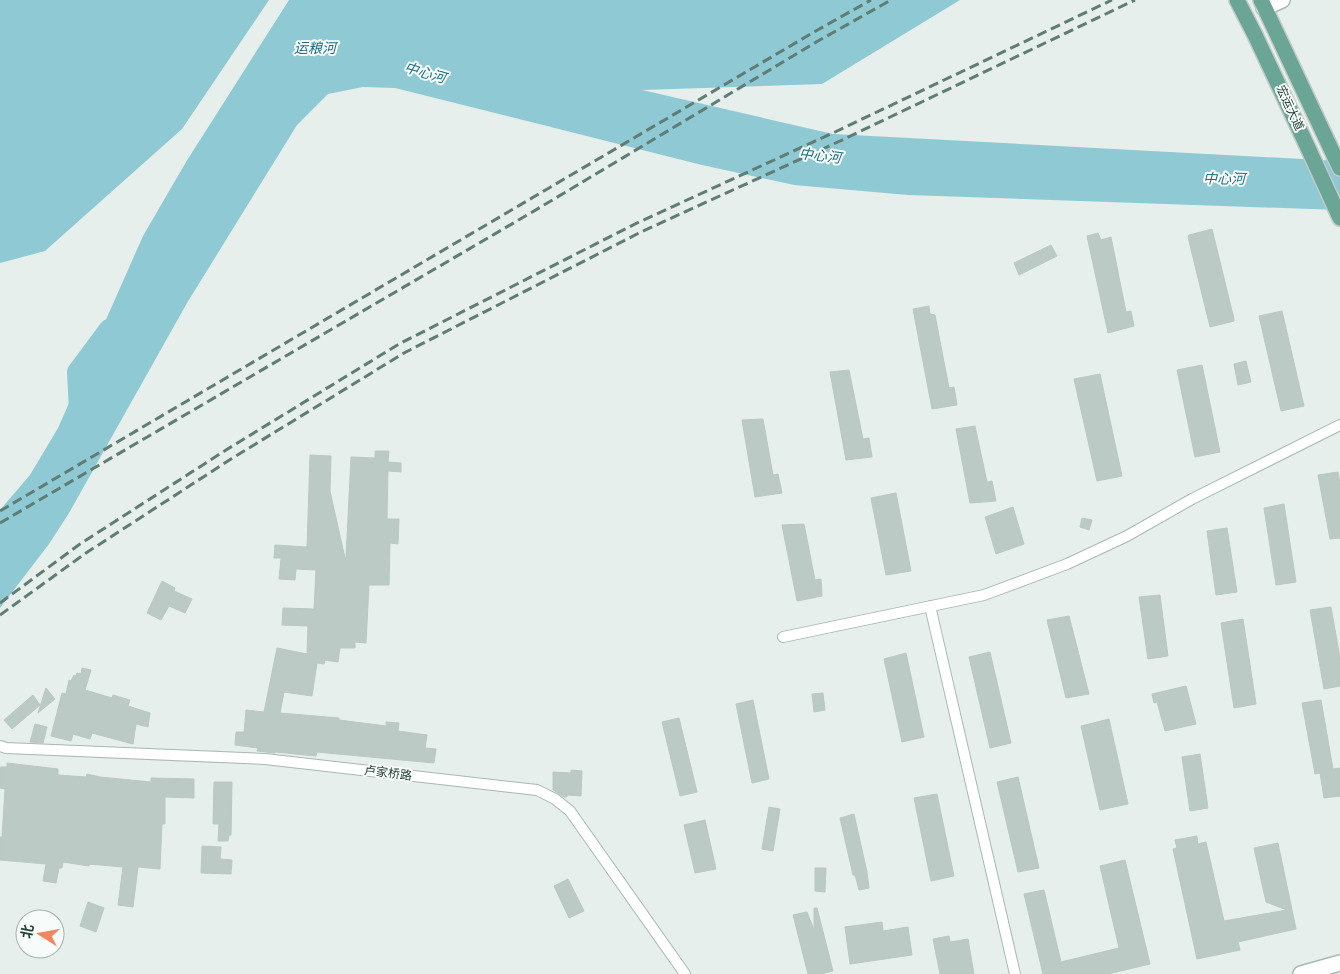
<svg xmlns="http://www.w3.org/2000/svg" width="1340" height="974" font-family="'Varela Round','Noto Sans SC',sans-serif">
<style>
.water{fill:#8ec9d4}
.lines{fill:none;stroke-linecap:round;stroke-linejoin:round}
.river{stroke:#8ec9d4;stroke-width:20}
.building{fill:#bbcac4;stroke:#b8c9c2}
.street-casing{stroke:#a8b8b2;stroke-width:12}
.secondary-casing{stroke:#a4bbb3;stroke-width:18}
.primary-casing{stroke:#c2cac8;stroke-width:18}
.street{stroke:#fff;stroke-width:10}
.secondary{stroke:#fff;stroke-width:15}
.primary{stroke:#6aa596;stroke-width:15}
.rail{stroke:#5f7d75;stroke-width:3;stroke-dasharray:10 5;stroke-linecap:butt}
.labels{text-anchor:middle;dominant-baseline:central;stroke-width:4;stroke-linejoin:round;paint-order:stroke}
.street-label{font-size:12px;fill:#24423a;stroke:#f7fbf9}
.water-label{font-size:14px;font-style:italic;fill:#1c6f80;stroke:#f7fbf9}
</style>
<rect width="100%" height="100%" fill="#e6efeb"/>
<path class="water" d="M0,0H269L182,129L45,251L0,263Z
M289,0H960L822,84L642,90L833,134L1340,161V210L908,195L794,185L702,165L395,88L363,87L328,94L297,125L187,303L69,513L49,544L0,608V510L30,475L58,428L143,236L186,162Z"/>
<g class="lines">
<path class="river" d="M79,411L77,372L109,329"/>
</g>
<path class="building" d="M1212,229L1234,319V321L1210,327L1188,237L1189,235Z
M1098,233L1101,240L1111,237L1126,312L1131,311L1134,326L1108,333L1087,236Z
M1051,245L1057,256L1019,275L1014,263Z
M929,306L930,314L935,315L949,388L954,387L957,405L932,409L913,309Z
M1282,311L1304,406L1281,411L1259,316Z
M1246,361L1251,382L1238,385L1234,364Z
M1202,365L1220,452L1195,457L1177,370Z
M849,370L863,439L869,438L872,457L846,460L830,372Z
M1100,374L1122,476L1097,481L1074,379Z
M763,419L773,475L778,474L782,493L755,497L742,420Z
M975,426L987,482L992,481L996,501L970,503L956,429Z
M375,451H389L388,462L401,463V472L388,471L387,519H399L398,544L390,543L389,585H369L366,643L355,642V648H340L338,662L325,660L324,664L317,663L312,696L284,692L280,713L339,718V720L386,726V722L399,723L398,731L427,735L425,748L436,749L434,763L317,752L316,756L275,752V753L257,751L258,748L235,745L236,732H244L246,710L264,712L277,648L307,654L308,626L282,625L283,608L314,609L316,570L296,569L295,580L279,579L281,558H274L275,545L307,547L310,455L331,456L330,491L345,558H346L351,457L375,458Z
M1338,472L1340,483V538L1330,539L1318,475Z
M896,493L911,571L886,575L871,498Z
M1284,504L1296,582L1276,585L1264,508Z
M1013,507L1024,544L996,554L985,517Z
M1082,518L1092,520L1089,530L1080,527Z
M804,524L815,580L821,579L822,596L797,601L782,525Z
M1227,528L1237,592L1216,595L1207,531Z
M162,581L175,588L174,591L192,599L185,613L169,606L161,620L147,613Z
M1160,595L1168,656L1148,659L1139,597Z
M1331,607L1340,658V686L1324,689L1310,610Z
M1069,616L1089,694L1066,698L1047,620Z
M1243,619L1256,704L1234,708L1221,623Z
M990,652L1011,743L990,748L969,657Z
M906,653L924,737L902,742L884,659Z
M82,668L91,670L85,690L112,698L113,695L130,700L128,706L150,713L148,727L136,724L133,744L92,733L90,739L73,734L71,741L51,736L62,693L66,694L69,680L71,681L74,675L76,676L77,673L81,674Z
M1186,686L1196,724L1165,731L1157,702L1154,703L1152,694Z
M46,688L55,699L38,713Z
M823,693L825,710L814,712L812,694Z
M33,695L40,705L12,729L4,720Z
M753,700L769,779L752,783L736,704Z
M1321,700L1333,769L1340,768V796L1324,798L1320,773L1315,774L1302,703Z
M679,718L697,792L680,796L662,722Z
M1109,719L1128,804L1100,810L1081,726Z
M35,724L47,727L43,743L30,742Z
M1200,754L1208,808L1190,811L1182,757Z
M7,763L58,769V775L86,777L87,774L100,777L151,782V778L194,779V798L165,797V824H162L160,869L138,867L133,907L118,905L123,867L89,864V866L63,862L62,868H59L56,883L43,881L46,864L0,860V837H2L5,789L0,788V767H7Z
M571,770L582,771L581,796L567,795V797H564L553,790V772L571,773Z
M1018,777L1039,868L1018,872L997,782Z
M214,782H232L231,835H229L228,841H218L219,824H213Z
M937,794L954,876L931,881L914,798Z
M769,807L780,809L773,851L762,849Z
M854,814L867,872L869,888L859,890L855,875H853L840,818Z
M705,820L716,869L695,873L684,825Z
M1197,836L1198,844L1206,842L1224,921L1287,910L1266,902L1254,848L1278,843L1296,929L1238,942L1240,950L1197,959L1173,849L1177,848L1175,840Z
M202,846L221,847L220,859L232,860L231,874L201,873Z
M1125,860L1150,964L1108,974H1043L1024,894L1044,890L1061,962L1119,948L1100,866Z
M815,868H826L825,892L815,891Z
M568,879L584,911L569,918L554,886Z
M88,902L104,908L96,932L80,926Z
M814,908H817L833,971L821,974H808L793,915L807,912L814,930Z
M882,922L883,931L908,927L912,955L850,964L845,927Z
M949,936L950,942L968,939L974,974H940L933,939Z"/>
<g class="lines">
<defs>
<path id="street" d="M930,606L1015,974
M783,637L984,595L1067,564L1127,536L1192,499L1340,425
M0,746L6,748L265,759L537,790L555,799L570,811L685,974"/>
<path id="secondary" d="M1264,8L1282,0
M1301,974L1340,963"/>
<path id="primary" d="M1237,0L1255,35L1309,150L1340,218
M1261,0L1340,168"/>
</defs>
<use href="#street" class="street-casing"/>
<use href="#secondary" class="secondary-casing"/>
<use href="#primary" class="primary-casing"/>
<use href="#street" class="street"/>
<use href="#secondary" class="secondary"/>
<use href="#primary" class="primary"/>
<path class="rail" d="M0,511L814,32L871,0
M0,523L534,211L818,41L891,0
M0,603L80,544L226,450L399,344L637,223L835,132L1112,0
M0,615L86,553L231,459L404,353L641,232L840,141L1135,0"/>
</g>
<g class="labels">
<g class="street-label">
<text transform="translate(1290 108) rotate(65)">宏运大道</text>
<text transform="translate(388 773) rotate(7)">卢家桥路</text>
</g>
<g class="water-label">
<text x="315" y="48">运粮河</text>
<text transform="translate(425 73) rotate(16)">中心河</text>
<text transform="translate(820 156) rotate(7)">中心河</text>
<text transform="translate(1224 179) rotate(1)">中心河</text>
</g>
</g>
<g transform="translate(40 934) rotate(281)"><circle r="24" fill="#f7fbf9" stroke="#a3b1ad"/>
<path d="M0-4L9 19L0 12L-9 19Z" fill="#f4845f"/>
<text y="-8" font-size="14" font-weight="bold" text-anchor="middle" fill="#24423a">北</text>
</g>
</svg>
